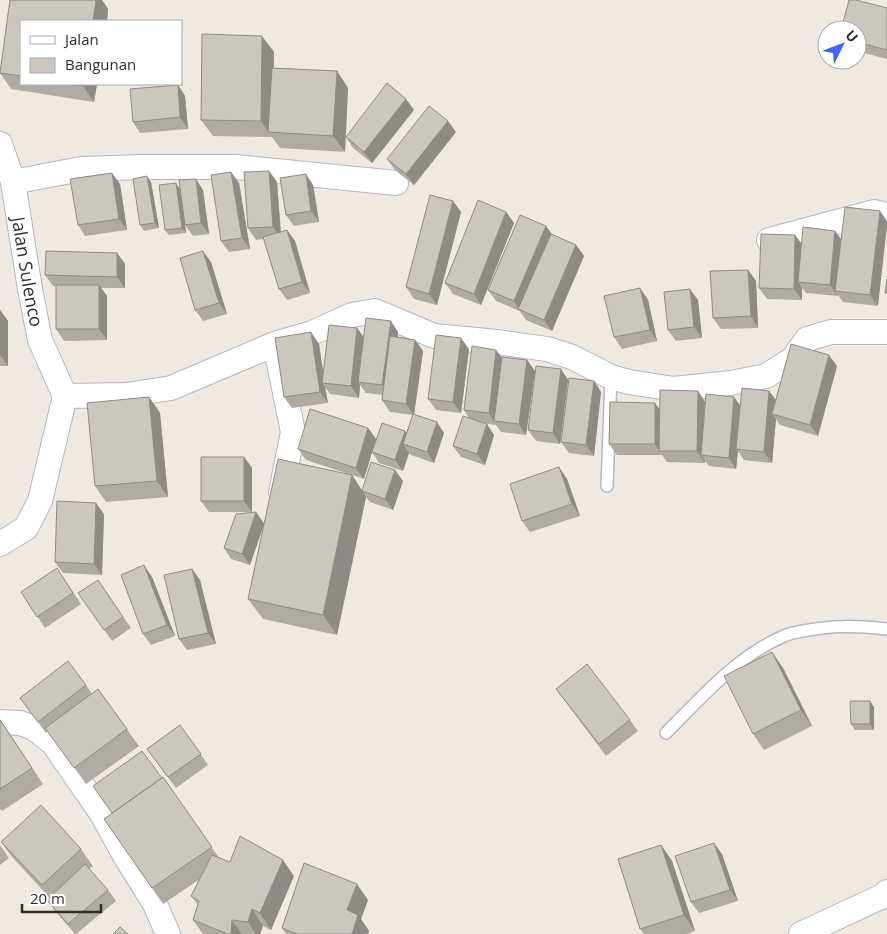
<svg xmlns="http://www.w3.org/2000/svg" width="887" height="934" font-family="'Open Sans',sans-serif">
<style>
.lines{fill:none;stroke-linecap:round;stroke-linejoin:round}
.service-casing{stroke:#b4b7c1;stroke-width:14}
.minor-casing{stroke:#b4b7c1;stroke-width:26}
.service{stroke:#fff;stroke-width:11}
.minor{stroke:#fff;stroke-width:24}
.wall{fill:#afaba4}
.shaded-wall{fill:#8e8b86}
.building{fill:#cbc7bf;stroke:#8e8b86}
.labels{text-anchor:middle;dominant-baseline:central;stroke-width:5;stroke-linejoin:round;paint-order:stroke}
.street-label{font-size:18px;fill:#2e2e2e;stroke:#fff}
</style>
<rect width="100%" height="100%" fill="#efe9e1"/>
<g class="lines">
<defs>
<path id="service" d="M607,486L611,377
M666,733C702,697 737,656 784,636C790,633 797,632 803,631C834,625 856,626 887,629"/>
<g id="minor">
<path id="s1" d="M0,144L13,182L30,289L40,340L65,396"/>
<path d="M13,182L81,169L141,167H236L396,183"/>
<path d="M769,240L874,212L887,215"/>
<path d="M275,344L293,432L281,492"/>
<path d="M65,396L127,395L171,388L275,344L312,333L352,315L375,311L434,336L497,342L547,349L572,357L611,377L629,382L674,389L731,383L766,376L793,359L807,339L831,332H887"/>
<path d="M0,544L26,528L40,501L65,396"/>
<path d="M0,722L20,723L34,728L53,743L102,814L125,856L155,904L168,934"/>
<path d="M801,934L883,896L887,892"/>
</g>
</defs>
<use href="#service" class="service-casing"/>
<use href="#minor" class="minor-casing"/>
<use href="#service" class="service"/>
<use href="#minor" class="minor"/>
</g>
<path class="wall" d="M10,0H96L95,7L96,0H102L108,9L107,21H21V84H97L94,102L11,89L0,73Z
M887,8V59L857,51V30Z
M274,52V68L337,71L348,88L345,152L280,148L272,137L213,136L201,120Z
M178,85L185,96L188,129L140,133L133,122Z
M414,110L372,163L353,148L346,137Z
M456,132L414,185L395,170L387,159Z
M269,171L277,182L281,232L287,230L295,241L310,293L287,300L279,289L264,239L256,240L248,228Z
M231,172L239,183L250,249L229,252L221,241Z
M151,182L159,228L144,231L140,225Z
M120,184L127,230L85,236L78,225Z
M313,185L319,222L294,226L286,215Z
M180,189L203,190L209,234L193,236L185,225L181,198L186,233L169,235L165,230Z
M453,201L461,212L437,305L414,299L406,287Z
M506,212L514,223L481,305L453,294L445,283Z
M835,231L878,306L843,302L838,295V296L806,293L802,288V300L767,299L759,288L795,235L802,244Z
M552,235L576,245L584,256L552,331L526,320L520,311L496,301L488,290Z
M117,253L125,264V288H101L107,296V340L64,341L56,329V286H53L45,275Z
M211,262L227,314L203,321L195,310Z
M748,270L756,281L758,328L721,329L713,318Z
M640,288L648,300L657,341L622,349L614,337Z
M698,300L702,338L676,341L668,330Z
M0,310L8,321V366H0Z
M357,328L363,337L398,332V337L415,340L423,351L414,415L444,433L434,463L411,455L409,453L403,471L379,463L372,452L364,479L306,460L298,449L368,428L376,439L405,431L407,433L413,415L390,412L382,400L383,395L366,393L360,385L359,398L330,394L325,387L328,403L292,408L284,397L319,344L323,374Z
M469,349L461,413L436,410L428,399Z
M496,350L502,357L527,360L535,371L526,435L501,432L496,425L483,423L494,435L485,465L461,457L453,446L469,418L464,410Z
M837,366L818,436L780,425L776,419L772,463L744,460L738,451L736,469L709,466L705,461V463L667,462L662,455H617L609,444L660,409L698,391L705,402L740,406L769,391L776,400Z
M561,369L568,380L560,444L536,441L528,430Z
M594,381L601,392L594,456L569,453L561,442Z
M149,397L160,413L168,497L106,502L95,486Z
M244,457L252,468V512H209L201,501Z
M559,467L567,479L580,516L530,532L522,521Z
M352,475L362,490L403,481L393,510L370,502L366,497L337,635L263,619L248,599L264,525L250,565L231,559L224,548L256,512L264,523Z
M104,514L102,575L63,573L55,562Z
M57,568L81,604L45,628L21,592Z
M192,569L200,580L216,644L187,650L179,639Z
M152,577L175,636L151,645L143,634Z
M98,580L131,628L112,641L78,593Z
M783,668L812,726L764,750L753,734Z
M86,685L92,694L98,689L139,746L86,784L48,731L46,733L20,698Z
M556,689L630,720L638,731L606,756Z
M874,707V730H855L851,724Z
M0,719L43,784L2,811L0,809Z
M180,725L208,765L176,788L147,749Z
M163,777L219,858L230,862L294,876L271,930L263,926L260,934H203L193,920L198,905L191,896L200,879L163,904L104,819Z
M1,842L81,849L93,866L89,869L108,890L116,901L76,934H75L55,911L47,900L50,898L13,858Z
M0,845L9,858L0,865Z
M661,845L672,861L695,931L687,934H644L640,929Z
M722,854L738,901L699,913L691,902Z
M368,900L361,919L369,931L368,934H286L282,928Z"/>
<path class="shaded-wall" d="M96,0H102L108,9L107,21H93Z
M262,36L274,52L272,132H269L261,121Z
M337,71L348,88L345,152L333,136Z
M83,84H97L94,102L83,86Z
M178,85L185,96L188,129L180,117Z
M406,99L414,110L372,163L364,152Z
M448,121L456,132L414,185L406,174Z
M269,171L277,182L281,238L273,227Z
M231,172L239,183L250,249L242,238Z
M112,173L120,184L127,230L119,219Z
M306,174L313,185L319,222L311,211Z
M147,176L151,182L159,228L155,223Z
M196,179L203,190L209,234L201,223Z
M176,183L180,189L186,233L182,228Z
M453,201L461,212L437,305L429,294Z
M880,211L887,221V226L878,306L870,295Z
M506,212L514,223L481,305L474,294Z
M546,226L554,237L519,309L514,301Z
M287,230L295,241L310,293L302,282Z
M835,231L843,242L835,291L838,295V296L830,285Z
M795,235L803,246L798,282L802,288V300L794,289Z
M576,245L584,256L552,331L544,320Z
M203,251L211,262L227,314L219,303Z
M117,253L125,264V288L117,277Z
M748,270L756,281L758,328L751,316Z
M99,285L107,296V340L99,329Z
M640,288L648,300L657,341L650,330Z
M690,289L698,300L702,338L694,327Z
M0,310L8,321V366L0,355Z
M391,321L398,332L390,396L382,385Z
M357,328L365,339L358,382L360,385L359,398L351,386Z
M311,332L319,344L325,383H322L325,387L328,403L320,392Z
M461,338L469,349L461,413L453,402Z
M415,340L423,351L414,415L406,404Z
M496,350L504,361L494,421L489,413Z
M829,355L837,366L818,436L810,425Z
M527,360L535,371L526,435L519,424Z
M561,369L568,380L560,444L553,433Z
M594,381L601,392L594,456L586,445Z
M698,391L705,402L701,455L705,461V463L697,451Z
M769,391L777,402L772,414L776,419L772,463L764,452Z
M149,397L160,413L168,497L157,481Z
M734,397L742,408L736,449L738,451L736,469L729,458Z
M655,403L663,414L660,451L655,444Z
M437,422L444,433L434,463L427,452Z
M487,424L494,435L485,465L477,454Z
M368,428L376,439L364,479L356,468Z
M405,431L413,442L403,444L409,453L403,471L395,460Z
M244,457L252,468V512L244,501Z
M559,467L567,479L580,516L572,504Z
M395,470L403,481L393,510L385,499Z
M352,475L363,492L362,491L366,497L337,635L323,615Z
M96,503L104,514L102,575L94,564Z
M256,512L264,524L250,565L242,554Z
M144,565L152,577L175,636L167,625Z
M192,569L200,580L216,644L208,633Z
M772,652L783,668L812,726L801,710Z
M870,701L874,707V730L870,724Z
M714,843L722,854L738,901L730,890Z
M661,845L672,861L695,931L684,915Z
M283,860L294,876L271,930L260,913Z
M357,884L368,900L361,919L369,931L368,934H352L347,910Z
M252,909L263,926L260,934H256L248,922Z
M232,920L242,934H231Z"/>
<path class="building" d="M10,0H96L93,21H21V76L0,73Z
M849,0H856L887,8V50L857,42V30H841Z
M202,34L262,36L261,121L201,120Z
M272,68L337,71L333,136L268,132Z
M387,83L406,99L364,152L346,137Z
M69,84H83V86Z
M178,85L180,117L133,122L130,89Z
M429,106L448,121L406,174L387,159Z
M269,171L273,227L248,228L244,172Z
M231,172L242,238L221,241L211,175Z
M112,173L119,219L78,225L70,179Z
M306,174L311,211L286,215L280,178Z
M147,176L155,223L140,225L133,179Z
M196,179L201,223L185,225L179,180Z
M176,183L182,228L165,230L159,185Z
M430,195L453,201L429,294L406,287Z
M478,200L506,212L474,294L445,283Z
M845,207L880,211L870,295L835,291Z
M520,215L546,226L514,301L488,290Z
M803,227L835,231L830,285L798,282Z
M287,230L302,282L279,289L263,237Z
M551,234L576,245L544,320L518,309Z
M761,234L795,235L794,289L759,288Z
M46,251L117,253V277L45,275Z
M203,251L219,303L195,310L180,258Z
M748,270L751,316L713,318L710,271Z
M887,279V293H885Z
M56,285H99V329H56Z
M640,288L650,330L614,337L604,296Z
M690,289L694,327L668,330L664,292Z
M366,318L391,321L382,385L358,382Z
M329,325L357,328L351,386L322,383Z
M311,332L320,392L284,397L275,338Z
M436,335L461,338L453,402L428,399Z
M390,336L415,340L406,404L382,400Z
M791,344L829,355L810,425L772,414Z
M472,346L496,350L489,413L464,410Z
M502,357L527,360L519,424L494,421Z
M536,366L561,369L553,433L528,430Z
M569,378L594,381L586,445L561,442Z
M742,388L769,391L764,452L736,449Z
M660,390L698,391L697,451H659Z
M706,394L734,397L729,458L701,455Z
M149,397L157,481L95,486L87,403Z
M610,402L655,403V444H609Z
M310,409L368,428L356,468L298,449Z
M413,414L437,422L427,452L403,444Z
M463,416L487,424L477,454L453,446Z
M382,423L405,431L395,460L372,452Z
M201,457H244V501H201Z
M278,459L352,475L323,615L248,599Z
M371,462L395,470L385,499L362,491Z
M559,467L572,504L522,521L510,484Z
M57,501L96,503L94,564L55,562Z
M256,512L242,554L224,548L236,514Z
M144,565L167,625L143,634L121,575Z
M57,568L73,593L37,617L21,592Z
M192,569L208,633L179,639L164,575Z
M98,580L123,617L104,630L78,593Z
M772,652L801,710L753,734L724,676Z
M68,661L86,685L38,722L20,698Z
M587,664L630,720L599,744L556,689Z
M98,689L127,729L74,768L45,728Z
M850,701H870V724H851Z
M0,720L32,768L0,789Z
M180,725L201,754L168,777L147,749Z
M142,751L162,778L112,813L93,786Z
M163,777L212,847L152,888L104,819Z
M41,805L81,849L42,885L1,842Z
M240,836L283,860L260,913L252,909L248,922L232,920L231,934H228L193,920L199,901L191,896L212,855L230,862Z
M714,843L730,890L691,902L675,856Z
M661,845L684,915L640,929L618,859Z
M304,863L357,884L347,910L358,915L352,934H297L282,928Z
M85,864L108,890L68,924L47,900Z
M120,927L128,934H113Z"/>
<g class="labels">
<g class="street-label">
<text stroke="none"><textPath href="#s1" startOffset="131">Jalan Sulenco</textPath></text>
</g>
</g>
<rect x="20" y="20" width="162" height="65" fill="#ffffff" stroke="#ababab"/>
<rect x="30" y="36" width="25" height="8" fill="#ffffff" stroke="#ababab"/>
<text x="65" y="45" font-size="15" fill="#2e2e2e">Jalan</text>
<rect x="30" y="58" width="25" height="15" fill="#cbc7bf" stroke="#ababab"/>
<text x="65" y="70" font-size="15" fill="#2e2e2e">Bangunan</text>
<g transform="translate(842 45) rotate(48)"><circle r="24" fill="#ffffff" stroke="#ababab"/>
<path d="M0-4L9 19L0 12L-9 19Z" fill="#4264fb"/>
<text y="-8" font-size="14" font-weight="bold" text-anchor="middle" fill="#2e2e2e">U</text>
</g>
<path d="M22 904v8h79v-8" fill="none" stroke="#2e2e2e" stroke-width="2.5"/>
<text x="30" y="904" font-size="15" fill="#2e2e2e" stroke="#ffffff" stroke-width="4" paint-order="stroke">20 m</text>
</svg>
